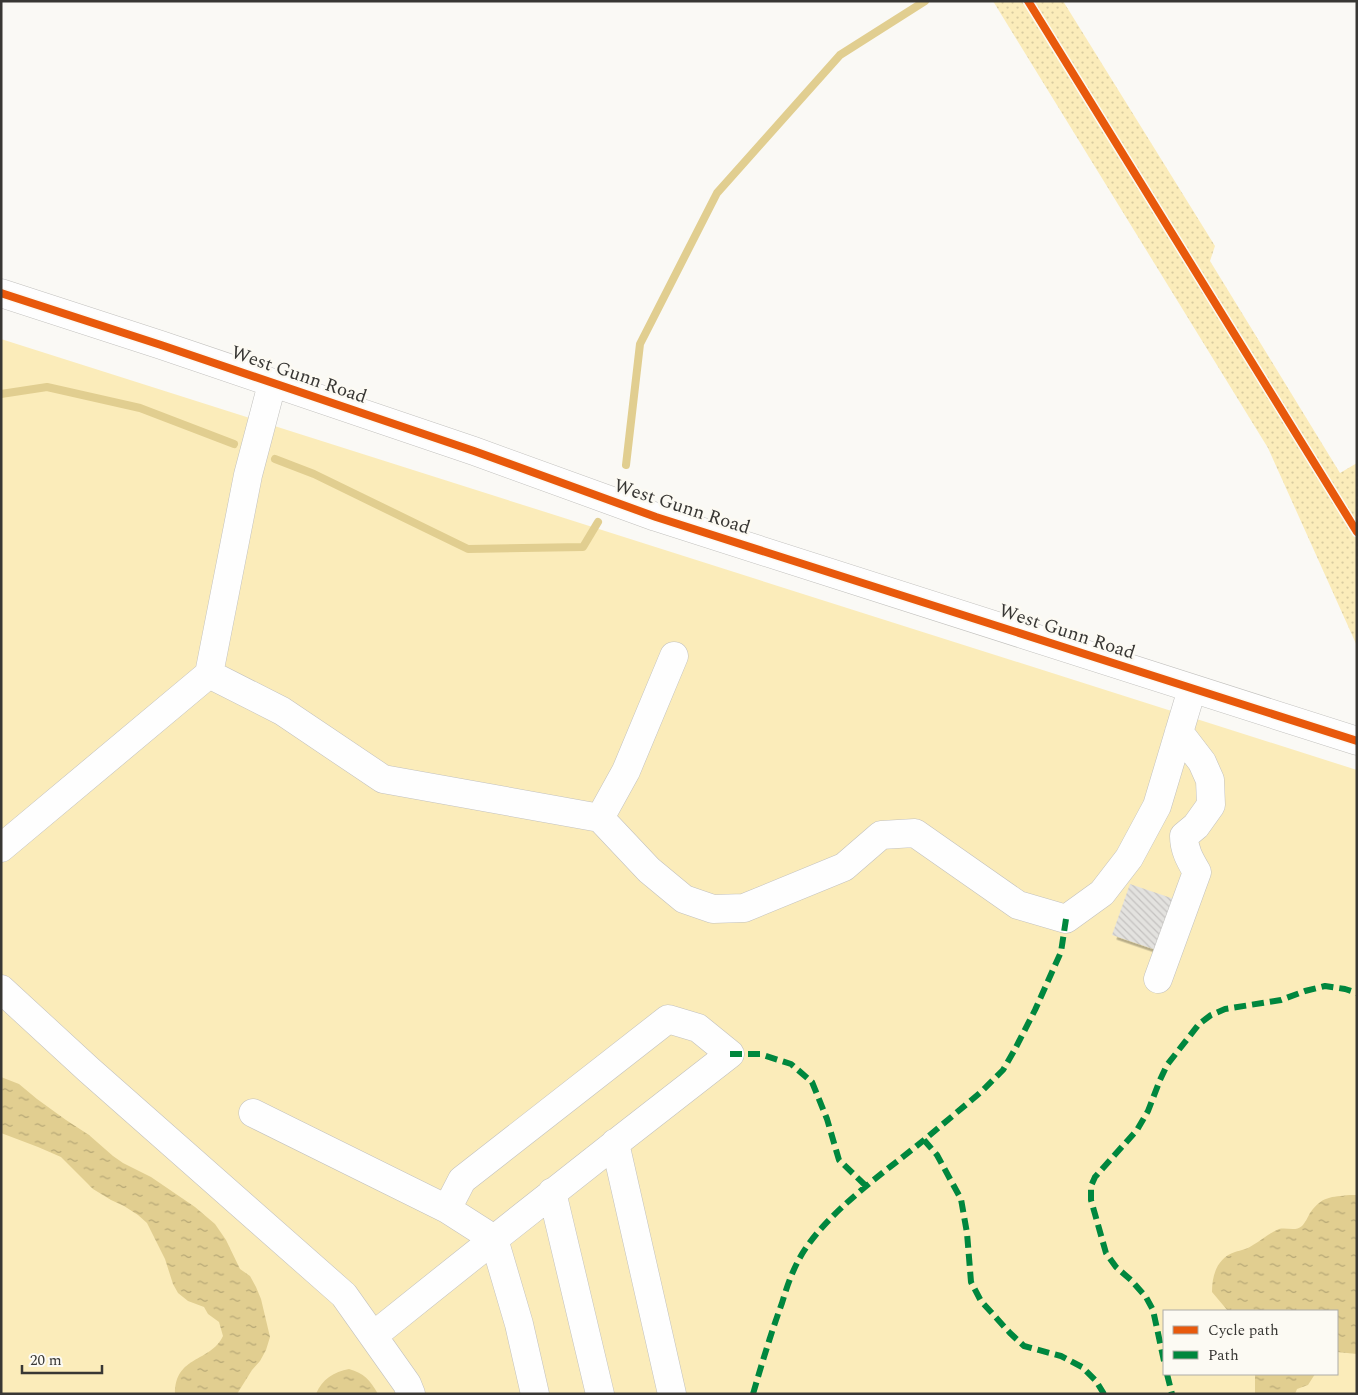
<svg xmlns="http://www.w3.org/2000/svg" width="1358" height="1395" font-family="Spectral,serif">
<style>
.grass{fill:#fbecba;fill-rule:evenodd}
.park{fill:url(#park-dots)}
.water{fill:url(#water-ripples)}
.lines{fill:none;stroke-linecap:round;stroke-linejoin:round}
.stream{stroke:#e1ce90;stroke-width:8}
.building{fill:url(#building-back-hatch);filter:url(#shadow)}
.minor-casing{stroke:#c2c1be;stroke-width:29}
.minor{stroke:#fefefe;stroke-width:28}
.quiet{stroke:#00873e;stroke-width:6;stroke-dasharray:12 6;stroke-linecap:butt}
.cycleway-casing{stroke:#fcfaf3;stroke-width:11}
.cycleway{stroke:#e8590c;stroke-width:8}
.labels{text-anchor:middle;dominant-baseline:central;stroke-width:5;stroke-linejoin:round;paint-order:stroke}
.street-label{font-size:19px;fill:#383734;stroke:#fcfaf3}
</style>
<defs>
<pattern id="park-dots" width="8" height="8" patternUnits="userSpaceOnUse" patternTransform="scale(1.25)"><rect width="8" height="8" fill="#fbecba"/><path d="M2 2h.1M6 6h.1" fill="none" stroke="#d8cba0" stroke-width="1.8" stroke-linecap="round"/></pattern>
<pattern id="water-ripples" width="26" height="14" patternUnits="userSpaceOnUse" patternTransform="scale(1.25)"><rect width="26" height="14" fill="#e1ce90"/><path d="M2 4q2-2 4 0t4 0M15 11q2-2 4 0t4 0" fill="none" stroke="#b7a876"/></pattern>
<pattern id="building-back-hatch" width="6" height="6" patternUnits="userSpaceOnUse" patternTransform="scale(1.25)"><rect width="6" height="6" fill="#e3e2df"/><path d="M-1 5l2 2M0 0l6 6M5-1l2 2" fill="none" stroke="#c4c2c0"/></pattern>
<filter id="shadow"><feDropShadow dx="4.5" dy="4.5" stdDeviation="0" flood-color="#0004"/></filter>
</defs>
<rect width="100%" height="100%" fill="#faf9f5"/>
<path class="grass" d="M1,339L1357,770V1394H1ZM1164,1311H1337V1374H1164Z"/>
<path class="park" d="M993,1H1063L1215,246L1210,261L1340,473L1357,463V646L1268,448Z"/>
<path class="water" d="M1,1077L19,1084L37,1099L66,1120L89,1135L113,1156L123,1163L151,1177L195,1207L215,1224L226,1240L240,1269L250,1276L256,1287L261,1299L270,1337L266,1350L260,1361L252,1370L237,1394H175C175,1355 210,1363 223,1336L219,1322L208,1314L204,1307L188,1301L178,1293L173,1284L165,1259L147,1223L138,1215L124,1206L111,1200L93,1189L61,1157L38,1147L1,1133Z
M1350,1195H1357V1354L1337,1352V1311H1228L1212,1292C1212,1275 1217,1258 1235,1252C1241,1250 1248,1249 1253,1245C1262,1240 1269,1233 1279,1229C1287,1227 1295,1232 1302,1226C1305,1223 1308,1217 1310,1213C1322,1196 1331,1197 1350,1195Z
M349,1369C364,1373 370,1380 378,1394H316C322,1379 334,1372 349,1369Z
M1255,1374H1315L1308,1385L1297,1389L1295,1394H1255Z"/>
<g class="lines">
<path class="stream" d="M1,394L47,387L140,408L234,444
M275,459L314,474L468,549L583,547L598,522
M626,465L640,344L717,193L840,55L925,1"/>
</g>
<path class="building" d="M1130,884L1177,900L1159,951L1112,935Z"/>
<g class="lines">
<defs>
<path id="minor" d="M1,293L161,345L474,451L656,517L1357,741
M209,674L282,711L383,779L600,818L649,870L684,899L713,909L744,908L844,867L881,835L915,833L1018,905L1066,919L1102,893L1129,858L1157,806L1192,689
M600,818L626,771L674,656
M1,848L209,674L248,475L272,384
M1158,979L1197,872C1190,860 1184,850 1184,836L1196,826L1211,805L1210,780L1202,762L1179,732
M1,989L89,1070L344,1295L407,1384L411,1394
M253,1113L447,1209
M615,1143L672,1394
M552,1192L600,1394
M373,1336C491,1241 610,1147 730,1054L698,1028L668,1019L462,1180L447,1209L494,1239L519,1324L535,1394"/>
</defs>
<use href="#minor" class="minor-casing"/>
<use href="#minor" class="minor"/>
<path class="quiet" d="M1066,919L1061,952L1035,1010L1014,1051L1003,1070L981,1092L924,1140L937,1155L961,1199L967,1233L971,1282L981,1301L1010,1333L1024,1346L1061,1356L1082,1367L1096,1381L1104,1394
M730,1054H760L791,1064L812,1082L827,1119L839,1160L867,1187
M1164,1361L1153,1310L1146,1297L1131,1280L1116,1267L1106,1253L1091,1200V1186L1095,1177L1137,1130L1148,1111L1160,1080L1167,1065L1199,1024L1211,1015L1225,1009L1281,1000L1305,991L1325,986L1345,989L1357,993
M1167,1374L1172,1394
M753,1394C762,1363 771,1333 782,1303C787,1286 793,1269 802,1254C828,1211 885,1172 924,1140"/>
<defs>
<path id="cycleway" d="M1028,1L1357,532
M1,293L161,345L474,451L656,517L1357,741"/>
</defs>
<use href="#cycleway" class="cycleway-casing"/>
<use href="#cycleway" class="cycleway"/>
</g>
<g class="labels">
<g class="street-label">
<text transform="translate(299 375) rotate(19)">West Gunn Road</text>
<text transform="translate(682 507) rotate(18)">West Gunn Road</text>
<text transform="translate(1067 632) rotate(18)">West Gunn Road</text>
</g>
</g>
<rect width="1358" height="1395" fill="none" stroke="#383734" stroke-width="5"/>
<rect x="1163" y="1310" width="175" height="65" fill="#fcfaf3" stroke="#aeaca7"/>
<rect x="1173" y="1326" width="25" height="8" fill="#e8590c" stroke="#aeaca7"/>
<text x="1208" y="1335" font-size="15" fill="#383734">Cycle path</text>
<rect x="1173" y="1351" width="25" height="8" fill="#00873e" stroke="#aeaca7"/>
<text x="1208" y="1360" font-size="15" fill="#383734">Path</text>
<path d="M22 1365v8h80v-8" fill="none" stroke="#383734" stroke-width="2.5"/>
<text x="30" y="1365" font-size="15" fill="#383734" stroke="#fcfaf3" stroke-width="4" paint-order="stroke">20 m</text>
</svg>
